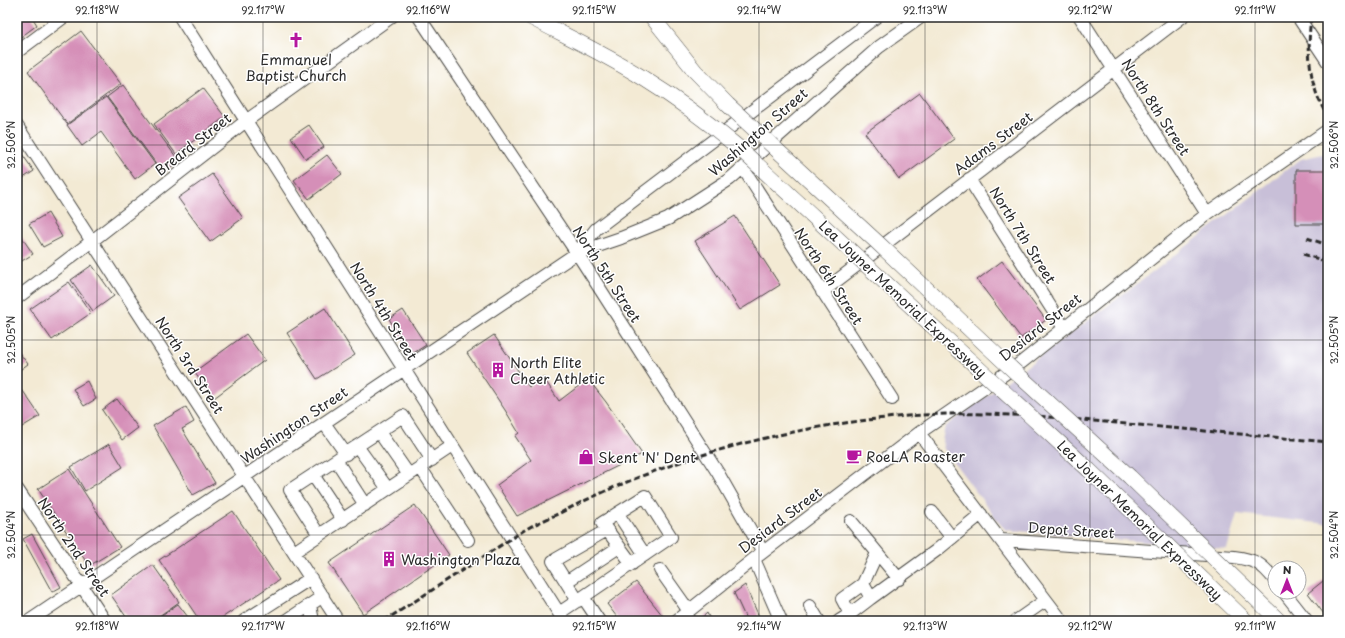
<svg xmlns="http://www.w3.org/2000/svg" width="1345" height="638" font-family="'Playpen Sans',sans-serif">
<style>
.industrial{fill:#c8bfd8}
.building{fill:#d58fb8}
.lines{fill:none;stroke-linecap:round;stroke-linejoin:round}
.minor-casing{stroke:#494844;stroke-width:14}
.minor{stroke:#fff;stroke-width:12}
.rail{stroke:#2b2b2b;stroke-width:3;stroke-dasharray:6 3;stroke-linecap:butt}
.major-bridge-casing{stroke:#494844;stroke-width:16;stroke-linecap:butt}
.major-bridge{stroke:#fff;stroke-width:15}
.ticks{fill:none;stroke:#2b2b2b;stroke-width:1;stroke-opacity:0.45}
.labels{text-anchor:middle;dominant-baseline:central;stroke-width:3;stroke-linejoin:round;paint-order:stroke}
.poi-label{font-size:14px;fill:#2b2b2b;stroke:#fff;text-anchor:start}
.street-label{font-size:14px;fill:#2b2b2b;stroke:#fff}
.neatline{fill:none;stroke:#2b2b2b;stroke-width:1.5}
.ticks-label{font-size:10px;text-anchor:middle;fill:#2b2b2b}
</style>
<rect width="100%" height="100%" fill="#fff"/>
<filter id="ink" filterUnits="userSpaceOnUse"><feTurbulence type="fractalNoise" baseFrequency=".025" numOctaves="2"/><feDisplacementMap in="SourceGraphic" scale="8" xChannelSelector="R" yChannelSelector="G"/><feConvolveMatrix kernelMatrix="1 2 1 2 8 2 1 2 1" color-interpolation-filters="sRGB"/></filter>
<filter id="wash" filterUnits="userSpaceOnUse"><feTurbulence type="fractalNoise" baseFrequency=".012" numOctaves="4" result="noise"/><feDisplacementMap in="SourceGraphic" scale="16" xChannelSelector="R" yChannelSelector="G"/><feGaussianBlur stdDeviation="0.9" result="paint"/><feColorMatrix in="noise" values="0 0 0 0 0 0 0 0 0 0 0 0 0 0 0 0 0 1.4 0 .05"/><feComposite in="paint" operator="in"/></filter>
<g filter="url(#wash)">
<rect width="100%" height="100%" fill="#f3ead4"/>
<path class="industrial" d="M1323,154H1328V524L1237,514L1227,549L1006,530L1000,524L944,449L942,441L945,427L1144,279L1294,164L1301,159Z"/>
<g id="blocks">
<path class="building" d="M17,17H32L37,25L17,40Z
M81,31L121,84L67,124L28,71Z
M123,85L179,161L163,173L107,97Z
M203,88L225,117L176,154L154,124Z
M920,93L954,139L899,179L865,133Z
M106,97L155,164L135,179L101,132L82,146L67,125Z
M309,125L324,147L306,159L291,137Z
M17,147L34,171L17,182Z
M327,155L342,174L309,199L294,180Z
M1296,170H1328V224H1296Z
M212,174L243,218L210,242L178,198Z
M48,213L62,237L43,247L29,224Z
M735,216L780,285L740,310L695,241Z
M17,230L33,254L17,264Z
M1002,261L1046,320L1021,338L977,280Z
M92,265L114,296L93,311L71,280Z
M69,282L91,313L52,340L30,309Z
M325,308L355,355L317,379L287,333Z
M403,310L426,345L412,354L389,319Z
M246,334L265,360L214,398L194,372Z
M494,335L529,387L543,377L559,401L588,379L606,402L642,454L517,516L497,485L531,460L515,436L519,433L505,410L467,353Z
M17,350L28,364L17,372Z
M87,381L96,399L84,406L73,389Z
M23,391L40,416L17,430V395Z
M117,399L138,428L122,440L102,410Z
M186,407L194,422L182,429L215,483L193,495L153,426Z
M109,444L123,467L85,491L71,467Z
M69,469L120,547L89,566L38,489Z
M415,505L449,555L363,614L329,563Z
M233,511L279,580L217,621H200L159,560Z
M32,534L61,587L52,592L23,539Z
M153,565L179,602L152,621H129L111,595Z
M1328,577V611L1324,614L1308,593Z
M636,582L663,616L656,621H620L607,604Z
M745,585L761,621H747L734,593Z
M178,604L191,621H153Z
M707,613L711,621H698Z"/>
</g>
</g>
<g filter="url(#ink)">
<use href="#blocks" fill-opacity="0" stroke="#494844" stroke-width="1"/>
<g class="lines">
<defs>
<path id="minor" d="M180,17L564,621
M419,17L577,253L718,473L763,552
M1080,17L1207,214
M1298,17L1328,62
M17,52L64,17
M17,126L338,621
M743,168L892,399
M969,179L1064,328
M577,253L596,229L876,17
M822,292L1182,17
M17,298L92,241L246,121L391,17
M324,423L346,454
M379,432L409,475
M919,433L1062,621
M357,446L388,489
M336,460L365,505
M420,467L468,540
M313,475L343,520
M17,489L105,621
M932,512L952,538
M618,514L645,555
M851,521L899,579
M319,535L290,490L403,416L432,460
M1001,540L1234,557C1256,560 1261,563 1275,580
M294,552L452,446
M754,559L781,621
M660,570L689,611
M566,582L619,547
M863,584L877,553
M1284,592L1307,621
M583,597L671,537L645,496L602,523L632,564
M871,598L850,614L842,599L863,584L871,598L937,550L981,514
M578,601L553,561L607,530
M310,605L313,621
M810,606L819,621
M559,613L583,597L599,621
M29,621L577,253L621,238L668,219L730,179L879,47L921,17
M244,621L311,578
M286,621L323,596
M676,621L754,559L919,433L1022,362L1207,214L1328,130
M839,621L850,614
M1016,621L1046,600"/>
</defs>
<use href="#minor" class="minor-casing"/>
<use href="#minor" class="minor"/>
<path class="rail" d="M1311,17C1308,43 1308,70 1317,95C1320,103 1324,110 1328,118
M1307,238L1328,245
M1303,254L1328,262
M384,621C431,591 476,561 523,531C536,523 550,518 564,511C678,452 818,418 946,414C977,413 1007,415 1038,416L1328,442"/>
<defs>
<path id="major-bridge" d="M530,17C568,37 607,55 643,78C677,99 708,122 739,148L1089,470L1246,621
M652,17L695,71L728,105L878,243L1000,358L1130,477L1279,621"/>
</defs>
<use href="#major-bridge" class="major-bridge-casing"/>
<use href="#major-bridge" class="major-bridge"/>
</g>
</g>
<path class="ticks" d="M97,17V621M263,17V621M428,17V621M594,17V621M759,17V621M925,17V621M1090,17V621M1255,17V621M17,145H1328M17,340H1328M17,535H1328"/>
<defs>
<symbol id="church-bare" viewBox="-9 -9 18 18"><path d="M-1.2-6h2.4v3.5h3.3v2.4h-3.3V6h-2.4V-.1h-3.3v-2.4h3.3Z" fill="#b5179e" stroke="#fff" stroke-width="2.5" paint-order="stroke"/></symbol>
<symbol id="building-bare" viewBox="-9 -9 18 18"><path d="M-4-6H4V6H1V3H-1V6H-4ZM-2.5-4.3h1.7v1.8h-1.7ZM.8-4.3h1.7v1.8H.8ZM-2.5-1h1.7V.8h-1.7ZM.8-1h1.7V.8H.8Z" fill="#b5179e" stroke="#fff" stroke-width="2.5" paint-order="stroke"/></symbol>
<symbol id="cafe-bare" viewBox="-9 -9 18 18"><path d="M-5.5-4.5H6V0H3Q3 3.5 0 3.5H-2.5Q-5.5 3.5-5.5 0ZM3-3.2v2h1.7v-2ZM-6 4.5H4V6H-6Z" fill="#b5179e" stroke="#fff" stroke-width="2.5" paint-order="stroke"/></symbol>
<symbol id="shop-bare" viewBox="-9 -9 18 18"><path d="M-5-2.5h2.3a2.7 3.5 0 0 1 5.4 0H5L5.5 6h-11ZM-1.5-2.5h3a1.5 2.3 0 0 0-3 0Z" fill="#b5179e" stroke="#fff" stroke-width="2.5" paint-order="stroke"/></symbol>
</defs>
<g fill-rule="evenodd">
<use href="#church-bare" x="285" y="29" width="22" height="22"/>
<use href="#building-bare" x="487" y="359" width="22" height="22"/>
<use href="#cafe-bare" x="843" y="445" width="22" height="22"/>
<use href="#shop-bare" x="575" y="446" width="22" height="22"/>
<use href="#building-bare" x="378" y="548" width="22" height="22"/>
</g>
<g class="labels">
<g class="poi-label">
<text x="296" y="59" text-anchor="middle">Emmanuel<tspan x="296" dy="16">Baptist Church</tspan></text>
<text x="510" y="362">North Elite<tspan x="510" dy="16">Cheer Athletic</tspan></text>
<text x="866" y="456">RoeLA Roaster</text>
<text x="598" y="457">Skent 'N' Dent</text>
<text x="401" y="559">Washington Plaza</text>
</g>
<g class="street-label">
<text transform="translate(1156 107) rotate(57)">North 8th Street</text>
<text transform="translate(758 132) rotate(-41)">Washington Street</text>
<text transform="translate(993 143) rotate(-37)">Adams Street</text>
<text transform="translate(193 144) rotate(-38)">Breard Street</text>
<text transform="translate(1023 235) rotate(58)">North 7th Street</text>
<text transform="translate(607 274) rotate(57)">North 5th Street</text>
<text transform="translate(829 276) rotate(57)">North 6th Street</text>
<text transform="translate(903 299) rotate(43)">Lea Joyner Memorial Expressway</text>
<text transform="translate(384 311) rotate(58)">North 4th Street</text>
<text transform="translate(1040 327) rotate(-38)">Desiard Street</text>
<text transform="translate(190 365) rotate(57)">North 3rd Street</text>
<text transform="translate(294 425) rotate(-34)">Washington Street</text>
<text transform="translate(780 520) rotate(-37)">Desiard Street</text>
<text transform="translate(1140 520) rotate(44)">Lea Joyner Memorial Expressway</text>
<text transform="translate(1071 530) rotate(4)">Depot Street</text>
<text transform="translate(74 547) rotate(56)">North 2nd Street</text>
</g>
</g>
<rect width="1345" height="638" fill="none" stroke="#fff" stroke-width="44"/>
<g transform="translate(1287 580)"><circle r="19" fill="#ffffff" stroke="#aaaaaa"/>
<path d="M0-3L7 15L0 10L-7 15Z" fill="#b5179e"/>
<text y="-6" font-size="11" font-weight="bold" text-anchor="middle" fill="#2b2b2b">N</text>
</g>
<rect x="22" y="22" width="1301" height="594" class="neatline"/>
<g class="ticks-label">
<text x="97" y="14">92.118°W</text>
<text x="263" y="14">92.117°W</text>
<text x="428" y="14">92.116°W</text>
<text x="594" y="14">92.115°W</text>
<text x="759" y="14">92.114°W</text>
<text x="925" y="14">92.113°W</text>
<text x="1090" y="14">92.112°W</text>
<text x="1255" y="14">92.111°W</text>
<text transform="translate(11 145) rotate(-90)" y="4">32.506°N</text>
<text transform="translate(1334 145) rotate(-90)" y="4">32.506°N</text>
<text transform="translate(11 340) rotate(-90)" y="4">32.505°N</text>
<text transform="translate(1334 340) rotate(-90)" y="4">32.505°N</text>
<text transform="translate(11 535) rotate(-90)" y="4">32.504°N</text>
<text transform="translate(1334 535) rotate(-90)" y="4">32.504°N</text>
<text x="97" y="630">92.118°W</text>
<text x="263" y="630">92.117°W</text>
<text x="428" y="630">92.116°W</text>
<text x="594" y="630">92.115°W</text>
<text x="759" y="630">92.114°W</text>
<text x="925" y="630">92.113°W</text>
<text x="1090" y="630">92.112°W</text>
<text x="1255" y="630">92.111°W</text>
</g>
</svg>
